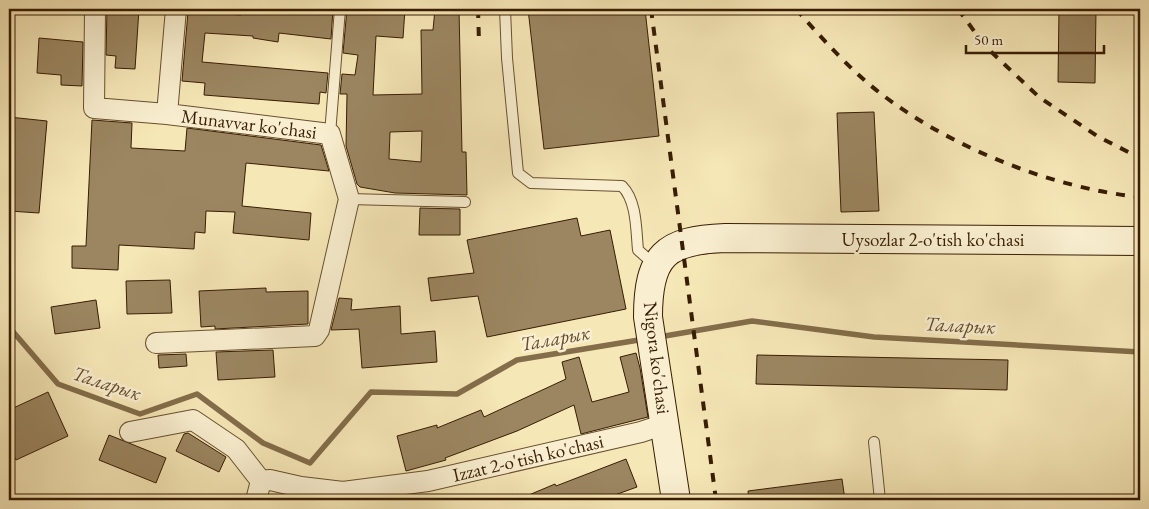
<svg xmlns="http://www.w3.org/2000/svg" width="1149" height="509" font-family="'EB Garamond',serif">
<style>
.lines{fill:none;stroke-linecap:round;stroke-linejoin:round}
.stream{stroke:#836d4a;stroke-width:5.5}
.building{fill:#9b8661;stroke:#381d03;fill-rule:evenodd}
.lane-casing{stroke:#685030;stroke-width:12}
.street-casing{stroke:#685030;stroke-width:22}
.secondary-casing{stroke:#381d03;stroke-width:30}
.lane{stroke:#f9efd0;stroke-width:10}
.street{stroke:#f9efd0;stroke-width:20}
.secondary{stroke:#f9efd0;stroke-width:28}
.rail{stroke:#381d03;stroke-width:4;stroke-dasharray:9 9;stroke-linecap:butt}
.labels{text-anchor:middle;dominant-baseline:central;stroke-width:5;stroke-linejoin:round;paint-order:stroke}
.street-label{font-size:19px;fill:#381d03;stroke:#f9efd0}
.water-label{font-size:20px;font-style:italic;fill:#644c2d;stroke:#f9efd0}
</style>
<rect width="100%" height="100%" fill="#f6e7b7"/>
<filter id="stains"><feTurbulence type="fractalNoise" baseFrequency=".004" numOctaves="4"/><feColorMatrix values="0 0 0 0 .2 0 0 0 0 .09 0 0 0 0 .02 0 0 0 .5 -.17"/></filter>
<radialGradient id="worn" r=".72"><stop offset=".6" stop-color="#630" stop-opacity="0"/><stop offset="1" stop-color="#630" stop-opacity=".3"/></radialGradient>
<g class="lines">
<path class="stream" d="M9,327L58,384L140,414L197,394L263,443L310,463L371,392L457,394L517,360L645,339
M659,337L752,321L874,337L1140,352"/>
</g>
<path class="building" d="M107,9H139L135,69L115,68L116,56L106,55Z
M241,9H333L331,39L279,33L278,42L253,38V36L205,33L202,62L328,73L326,93L320,92L319,104L204,95L205,83L182,81L188,12L241,15Z
M347,9H405L403,38L376,36L373,95L422,94L421,30H433L435,9H459L462,152H466L467,195L395,193L360,187L357,184L346,146L347,94H340L342,74L355,75L358,55L343,53ZM422,131L421,162L389,159L390,132Z
M528,9H645L659,136L544,149Z
M1059,9H1096L1095,83L1058,82Z
M39,38L83,42L82,86L61,85V75L37,73Z
M874,112L879,211L841,212L837,113Z
M9,117L47,121L39,213L9,211Z
M92,120L132,123L131,148L185,151L187,128L321,145L329,171L246,163L242,206L311,213L309,240L233,233L235,212L206,211L205,233L195,232L194,249L119,245L118,270L72,268V246H86Z
M420,208L460,209V235H419Z
M577,218L581,236L610,230L626,309L487,337L478,296L431,301L428,278L474,273L467,240Z
M170,280L172,313L127,314L126,281Z
M266,288V292L308,291V324L215,329V326L201,327L199,291Z
M339,298L352,299L351,310L400,306L401,334L435,331L437,362L362,368L359,329L331,330Z
M96,300L100,328L55,334L51,307Z
M273,350L275,377L218,380L216,352Z
M636,353L640,368L648,417L581,434L574,405L517,431L445,458L446,460L406,471L397,436L437,425V428L481,410L484,417L566,379L562,362L579,357L592,402L629,392L620,357Z
M186,354L187,366L159,368L158,355Z
M757,355L1008,360L1007,390L756,384Z
M48,392L68,436L16,460L9,445V410Z
M188,433L226,457L219,472L176,451L184,434Z
M109,435L166,458L156,483L99,460Z
M626,459L637,487L601,500H517L555,484L556,486Z
M842,479L845,500H749L748,491Z"/>
<g class="lines">
<defs>
<path id="lane" d="M505,9L507,58L518,173L531,183L622,186C637,201 636,230 638,250L656,266
M330,134L340,9
M349,199L465,202
M874,442L880,500"/>
<path id="street" d="M95,9L94,108L167,114L330,134L349,199L319,330L315,336L156,343
M167,114L176,9
M130,432L193,420L236,449L261,481
M256,500L261,481L270,480L301,487L343,492L428,481L641,432L665,424"/>
<path id="secondary" d="M676,500L648,317C648,256 665,240 725,238L1140,241"/>
</defs>
<use href="#lane" class="lane-casing"/>
<use href="#street" class="street-casing"/>
<use href="#secondary" class="secondary-casing"/>
<use href="#lane" class="lane"/>
<use href="#street" class="street"/>
<use href="#secondary" class="secondary"/>
<path class="rail" d="M478,9L479,42
M651,9L716,500
M796,9C819,35 843,62 870,85C941,144 1049,188 1140,197
M958,9L985,46L1039,97L1097,136L1140,158"/>
</g>
<g class="labels">
<g class="street-label">
<text transform="translate(249 124) rotate(7)">Munavvar ko'chasi</text>
<text x="933" y="239">Uysozlar 2-o'tish ko'chasi</text>
<text transform="translate(657 358) rotate(83)">Nigora ko'chasi</text>
<text transform="translate(528 458) rotate(-13)">Izzat 2-o'tish ko'chasi</text>
</g>
<g class="water-label">
<text transform="translate(960 325) rotate(3)">Таларык</text>
<text transform="translate(555 338) rotate(-10)">Таларык</text>
<text transform="translate(107 383) rotate(18)">Таларык</text>
</g>
</g>
<rect width="1149" height="509" fill="none" stroke="#f6e7b7" stroke-width="30"/>
<rect x="10" y="10" width="1129" height="489" fill="none" stroke="#381d03" stroke-width="2.5"/>
<rect x="15" y="15" width="1119" height="479" fill="none" stroke="#381d03"/>
<path d="M966 45v8h138v-8" fill="none" stroke="#381d03" stroke-width="2.5"/>
<text x="974" y="45" font-size="15" fill="#381d03" stroke="#f9efd0" stroke-width="4" paint-order="stroke">50 m</text>
<rect width="100%" height="100%" filter="url(#stains)"/>
<rect width="100%" height="100%" fill="url(#worn)"/>
</svg>
